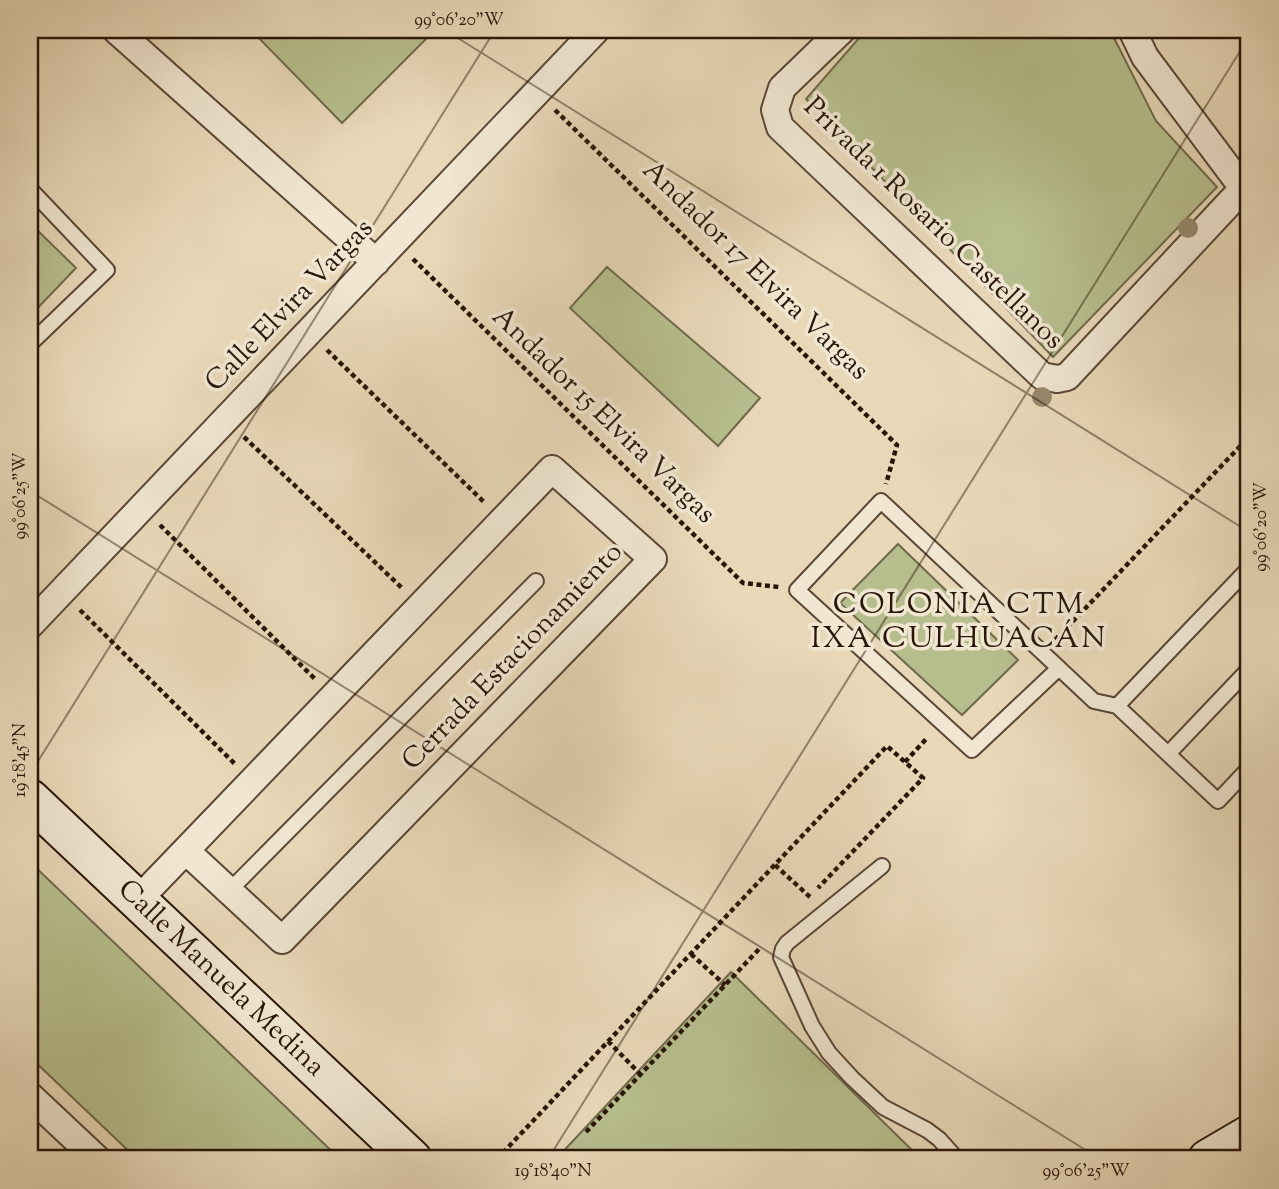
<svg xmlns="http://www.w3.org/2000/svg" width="1279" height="1189" font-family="'Sorts Mill Goudy',serif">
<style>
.green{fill:#b7be8e;stroke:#706a4c;stroke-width:2}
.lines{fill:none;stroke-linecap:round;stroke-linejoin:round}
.lane-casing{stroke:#594635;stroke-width:18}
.street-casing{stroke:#594635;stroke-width:30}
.secondary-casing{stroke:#291609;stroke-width:42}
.path{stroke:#291609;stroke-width:4.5;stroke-dasharray:5 3.5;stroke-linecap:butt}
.lane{stroke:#f0e6d1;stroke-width:14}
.street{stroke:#f0e6d1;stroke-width:26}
.secondary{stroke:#f0e6d1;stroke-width:38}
.tree{fill:#97896e}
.ticks{fill:none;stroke:#291609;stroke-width:2;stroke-opacity:0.45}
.labels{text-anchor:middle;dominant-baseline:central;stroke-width:7;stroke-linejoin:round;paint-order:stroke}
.street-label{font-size:28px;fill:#291609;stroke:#f0e6d1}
.neighbourhood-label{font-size:30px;letter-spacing:2px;fill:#291609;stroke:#f0e6d1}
.neatline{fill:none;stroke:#291609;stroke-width:2.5}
.ticks-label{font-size:18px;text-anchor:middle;fill:#291609}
</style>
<rect width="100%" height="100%" fill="#e8d8b8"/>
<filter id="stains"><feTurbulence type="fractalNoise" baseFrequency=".00286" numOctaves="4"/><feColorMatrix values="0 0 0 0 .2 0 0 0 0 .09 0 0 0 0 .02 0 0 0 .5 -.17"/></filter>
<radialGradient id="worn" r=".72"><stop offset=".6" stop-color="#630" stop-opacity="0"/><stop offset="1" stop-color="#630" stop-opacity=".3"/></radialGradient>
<path class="green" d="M251,30H435L342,123Z
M866,30H1110L1156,121L1217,187L1053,357L806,99Z
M30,223L76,268L30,316Z
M607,267L760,398L718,446L570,308Z
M898,544L1018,660L962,715L840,603Z
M30,862L340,1159H137L30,1057Z
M731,972L921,1159H556Z"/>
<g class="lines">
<defs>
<path id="lane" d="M30,189L107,270L30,344
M1249,568L1117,706L1218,801L1249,768
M1059,668L972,750L797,590L881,501L1094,701L1117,706
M1168,754L1249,669
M882,866L787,943L783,949L781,957L812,1026L829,1053L852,1078L883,1107L927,1130L939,1139L957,1159
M229,891L536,581"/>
<path id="street" d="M116,30L376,262
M842,30L782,88L775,110L780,127L1042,376L1057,379L1067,377L1249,182
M1132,30L1145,57L1243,188
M30,625L596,30
M137,901L552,469L653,559L282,940L186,851
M30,1096L97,1159"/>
<g id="secondary">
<path id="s1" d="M30,799L412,1159"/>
<path d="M1208,1159L1249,1135"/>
</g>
</defs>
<use href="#lane" class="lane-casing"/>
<use href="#street" class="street-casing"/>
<use href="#secondary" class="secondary-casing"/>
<path class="path" d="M555,110L897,445L886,484
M413,259L743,583L779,587
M327,350L484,502
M244,437L402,588
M160,525L315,679
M80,610L235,764
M1055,640L1249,437
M905,762L928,737
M775,865L810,897
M691,954L725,985
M608,1041L640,1074
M586,1132L761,947
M497,1159L887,746L923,778L818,888"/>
<use href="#lane" class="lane"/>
<use href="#street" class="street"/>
<use href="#secondary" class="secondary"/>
</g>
<g class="tree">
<circle cx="1188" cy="228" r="10"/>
<circle cx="1034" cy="325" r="10"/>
<circle cx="1042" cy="397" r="10"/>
</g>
<path class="ticks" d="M445,30L1249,532M30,491L1100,1159M30,774L495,30M548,1159L1249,37"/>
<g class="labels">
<g class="street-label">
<text transform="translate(933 224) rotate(44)">Privada 1 Rosario Castellanos</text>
<text transform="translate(755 271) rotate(44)">Andador 17 Elvira Vargas</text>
<text transform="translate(290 306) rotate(-46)">Calle Elvira Vargas</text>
<text transform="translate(603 416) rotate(44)">Andador 15 Elvira Vargas</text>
<text transform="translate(513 657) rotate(-46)">Cerrada Estacionamiento</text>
<text stroke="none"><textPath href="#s1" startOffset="262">Calle Manuela Medina</textPath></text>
</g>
<g class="neighbourhood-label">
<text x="959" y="605">COLONIA CTM<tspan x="959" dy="34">IXA CULHUACÁN</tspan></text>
</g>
</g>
<rect width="1279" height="1189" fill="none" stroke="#e8d8b8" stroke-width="77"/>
<rect x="38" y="38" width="1202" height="1112" class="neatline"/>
<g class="ticks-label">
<text x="459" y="25">99°06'20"W</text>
<text transform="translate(19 496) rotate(-90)" y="6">99°06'25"W</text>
<text transform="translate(1260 527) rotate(-90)" y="6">99°06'20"W</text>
<text transform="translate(19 760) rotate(-90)" y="6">19°18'45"N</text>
<text x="553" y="1176">19°18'40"N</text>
<text x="1086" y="1176">99°06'25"W</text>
</g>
<rect width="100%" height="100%" filter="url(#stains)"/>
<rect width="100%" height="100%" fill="url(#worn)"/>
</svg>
